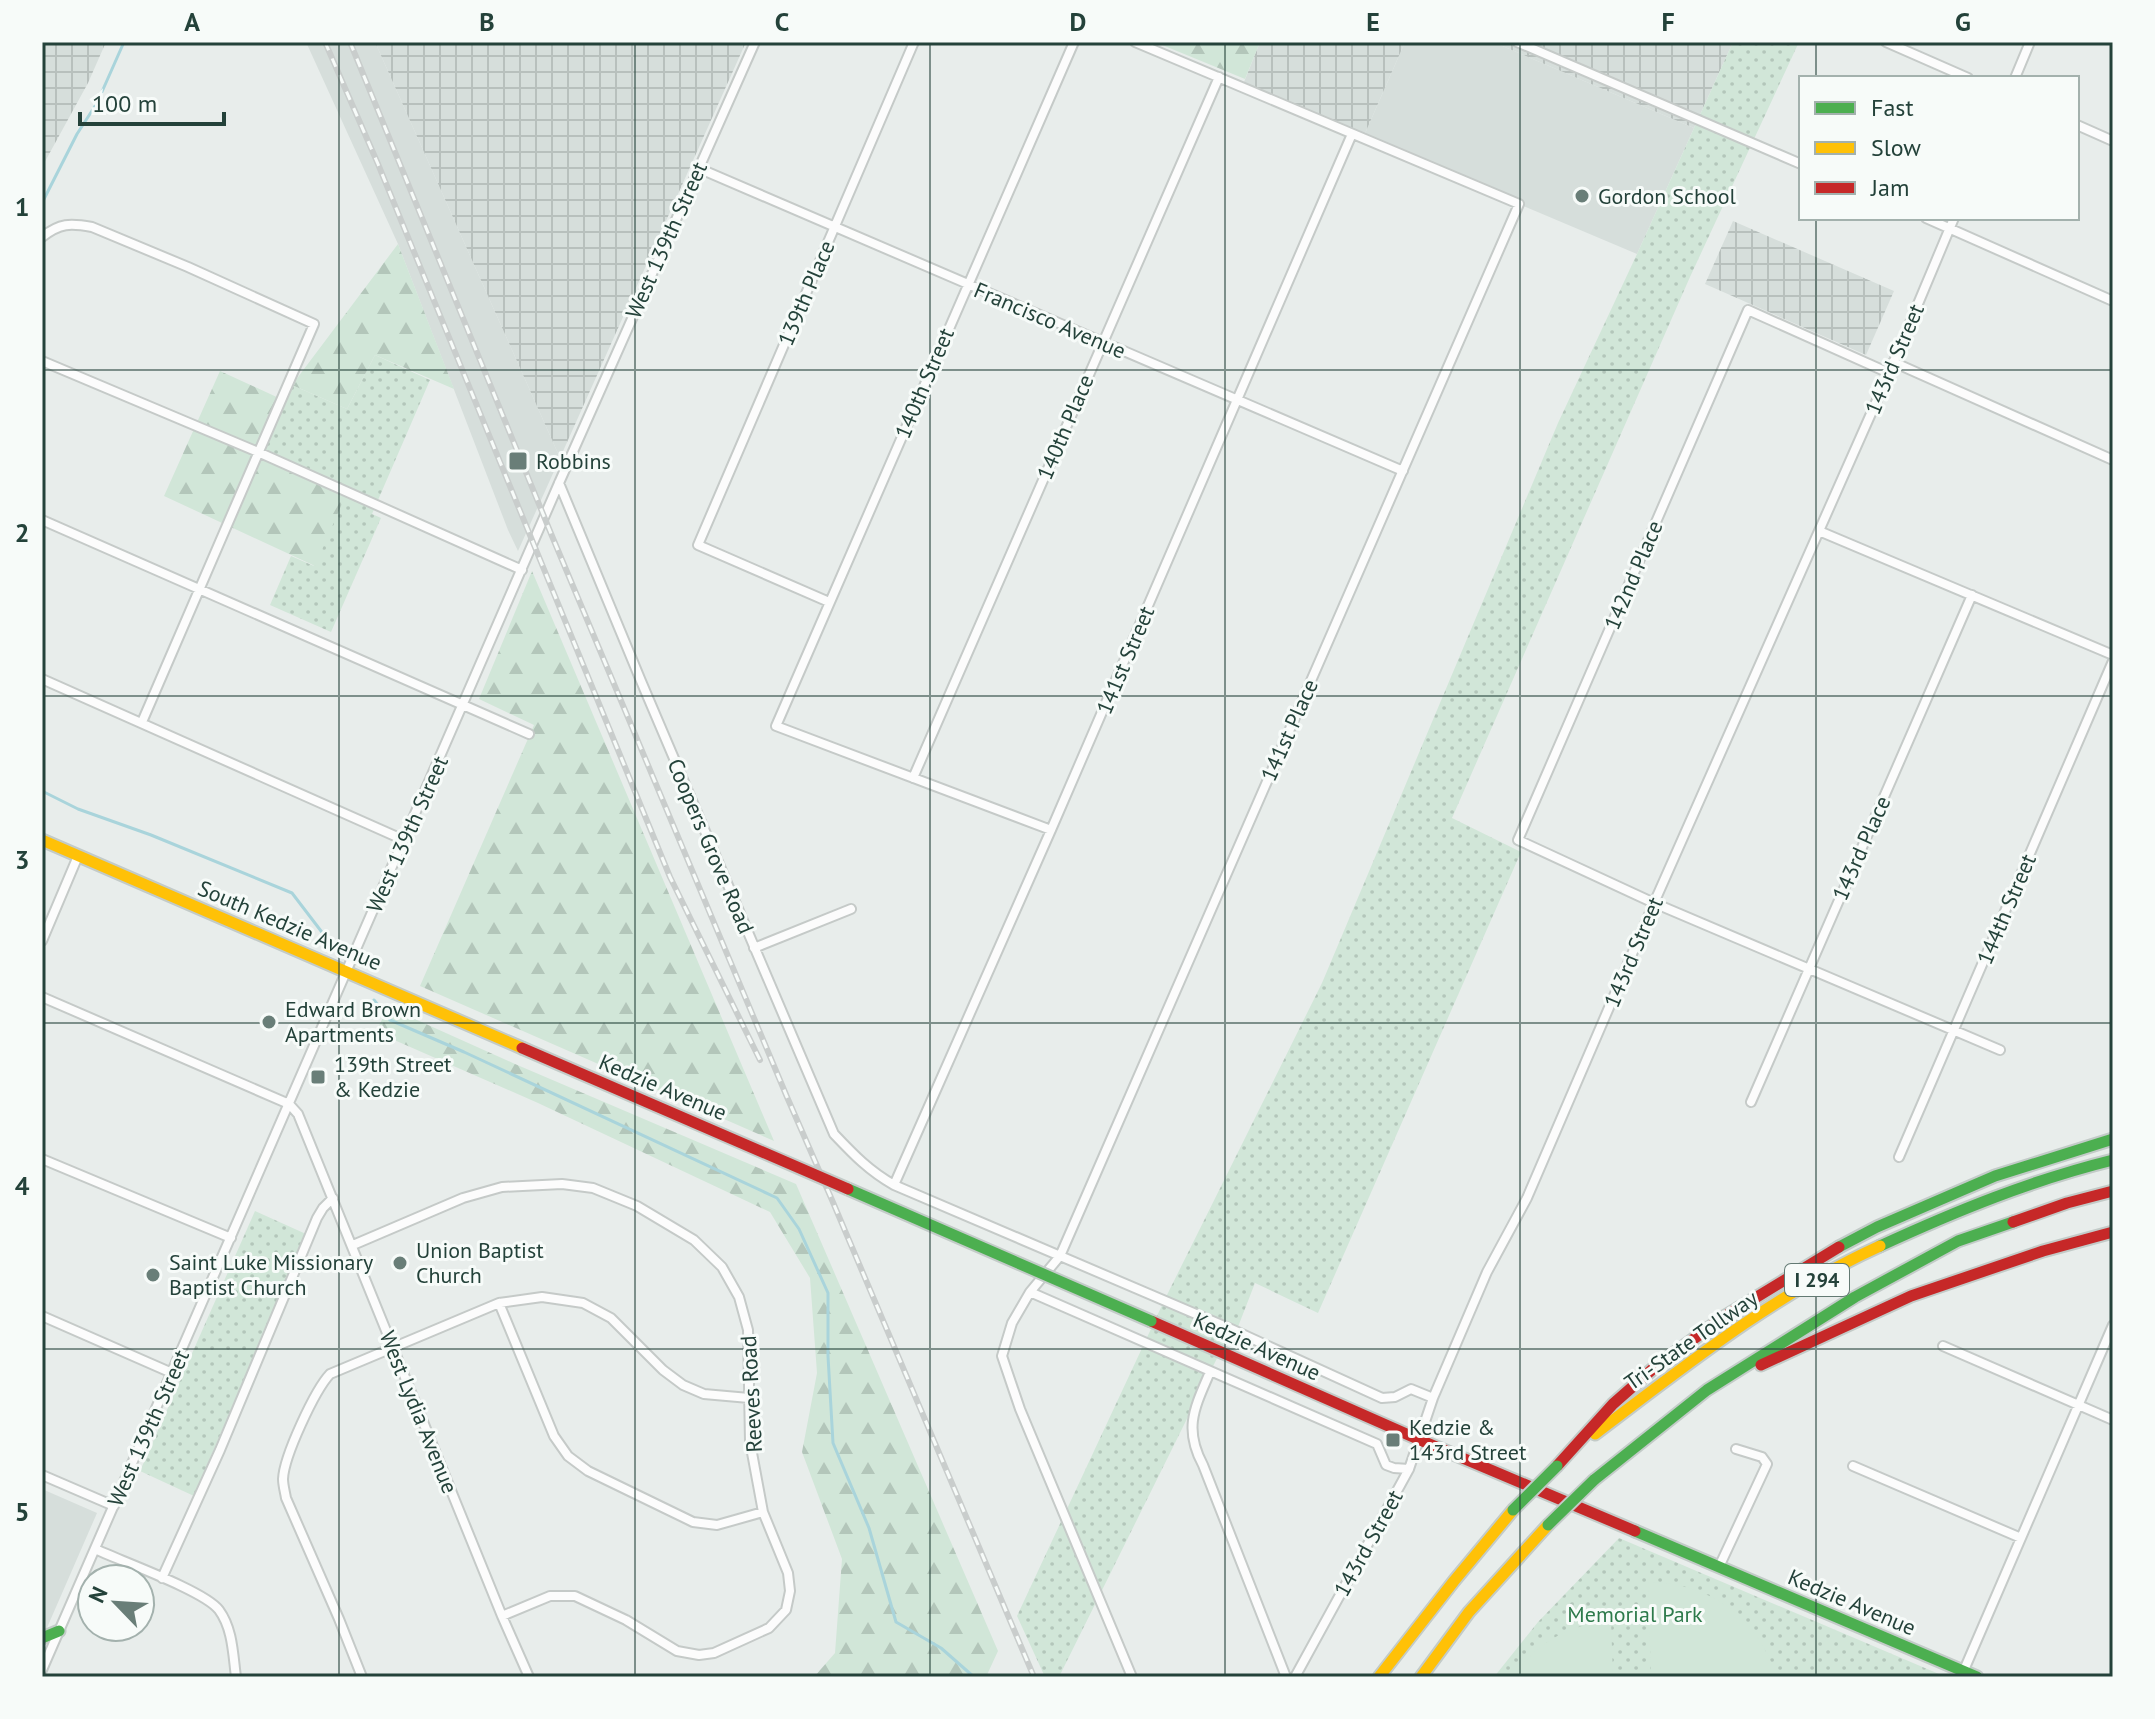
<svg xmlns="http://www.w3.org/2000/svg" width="2155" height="1719" font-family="'PT Sans',sans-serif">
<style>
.built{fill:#d6dedb}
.industrial{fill:url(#industrial-grid)}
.grass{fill:url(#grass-dots)}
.forest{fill:url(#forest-firs)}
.garden{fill:#d1e6d8}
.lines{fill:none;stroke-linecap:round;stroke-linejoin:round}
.stream{stroke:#a9d4db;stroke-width:3}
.street-casing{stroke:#c5cac8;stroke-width:12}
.fast-casing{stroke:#c3cbc8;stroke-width:15}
.slow-casing{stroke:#c3cbc8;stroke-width:15}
.jam-casing{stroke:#c3cbc8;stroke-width:15}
.street{stroke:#fcfcfc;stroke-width:8}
.fast{stroke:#4caf50;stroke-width:11}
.slow{stroke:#ffc107;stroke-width:11}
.jam{stroke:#c62828;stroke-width:11}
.rail-casing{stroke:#c9cdcc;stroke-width:6}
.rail{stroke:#f7fbf9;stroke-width:3;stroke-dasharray:9;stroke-linecap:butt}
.fast-bridge-casing{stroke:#c3cbc8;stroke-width:15;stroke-linecap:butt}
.jam-bridge-casing{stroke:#c3cbc8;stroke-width:15;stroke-linecap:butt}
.fast-bridge{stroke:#4caf50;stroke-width:11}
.jam-bridge{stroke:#c62828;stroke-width:11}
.grid{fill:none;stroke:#24423a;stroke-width:2;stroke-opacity:0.55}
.poi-dot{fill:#697e78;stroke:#f7fbf9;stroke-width:3}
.labels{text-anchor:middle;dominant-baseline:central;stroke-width:6;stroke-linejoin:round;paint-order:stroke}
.shield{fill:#f7fbf9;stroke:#637a73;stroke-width:2}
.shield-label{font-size:20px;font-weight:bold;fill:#24423a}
.poi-label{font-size:22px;fill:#24423a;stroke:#f7fbf9;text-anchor:start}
.street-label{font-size:22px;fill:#24423a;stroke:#f7fbf9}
.park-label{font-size:22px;fill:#2d7a4b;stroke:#f7fbf9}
.neatline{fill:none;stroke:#24423a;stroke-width:3}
.grid-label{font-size:26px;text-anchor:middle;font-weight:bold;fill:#24423a}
</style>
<defs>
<pattern id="industrial-grid" width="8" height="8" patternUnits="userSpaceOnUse" patternTransform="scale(2)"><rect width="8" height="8" fill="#d6dedb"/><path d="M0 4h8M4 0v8" fill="none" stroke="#b8c0bd"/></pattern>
<pattern id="grass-dots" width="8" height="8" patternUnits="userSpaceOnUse" patternTransform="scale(2)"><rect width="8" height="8" fill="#d1e6d8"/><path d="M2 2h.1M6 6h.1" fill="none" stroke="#b3c6ba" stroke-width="1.8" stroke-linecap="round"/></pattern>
<pattern id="forest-firs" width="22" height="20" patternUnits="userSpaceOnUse" patternTransform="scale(2)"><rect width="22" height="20" fill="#d1e6d8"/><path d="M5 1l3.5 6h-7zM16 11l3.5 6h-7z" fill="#b3c6ba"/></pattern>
</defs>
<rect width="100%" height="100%" fill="#e8edeb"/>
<path class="built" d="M306,42H375L560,458L518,551L508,530L398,244Z
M1405,42H1493L1694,128L1637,254L1363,138Z
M42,1489L97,1513L46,1630L42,1631Z"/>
<path class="industrial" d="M42,42H106L88,83L42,167Z
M375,42H746L560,458Z
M1260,42H1405L1363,138L1242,87Z
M1493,42H1733L1694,128Z
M1733,221L1894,291L1866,355L1705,284Z"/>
<path class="grass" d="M1733,42H1799L1690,277L1452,818L1521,852L1318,1313L1255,1283L1236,1332L1231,1330L1059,1677H1045L1017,1616L1164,1301L1322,983L1558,423L1637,254Z
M375,355L430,380L372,514L381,518L331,632L270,605L291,556L314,566L258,452L281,399L292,385L347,409Z
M255,1211L306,1234L194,1496L140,1471Z
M1619,1538L1939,1674L1943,1677H1494L1538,1622Z"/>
<path class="forest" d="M1155,42H1260L1245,79Z
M398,244L454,389L375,355L347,409L292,385Z
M220,371L281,399L259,452L347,492L315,566L164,496Z
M532,571L774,1141L420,986L534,725L479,699Z
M388,1007L515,1064L796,1184L998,1651L986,1677H856L855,1674L847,1677H814L835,1653L842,1559L802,1452L817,1373L810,1278L770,1212L538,1103L376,1032Z"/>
<path class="garden" d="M1648,1582C1711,1583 1757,1617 1777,1677H1651Z
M1611,1621L1613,1677H1512C1540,1641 1565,1626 1611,1621Z"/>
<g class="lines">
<path class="stream" d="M42,203L77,134L97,103L124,42
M42,791L78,809L151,835L292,893L334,948
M374,1000L390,1020L464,1052L777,1198L799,1229L828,1293V1356L833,1443L869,1528L896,1622L941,1648L974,1677"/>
<defs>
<path id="street" d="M1517,42L1801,164
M1886,42L1968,78
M2015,78L2030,42
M2077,125L2113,141
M698,168L1403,471
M1926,218L2113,301
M42,237C60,223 70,223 92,227L188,267L314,324L142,722
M42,361L258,452L522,570
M1893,362L2113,460
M1889,373L1748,310L1518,840L1654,903L2000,1050
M559,483L641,681L834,1134C853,1154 869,1171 894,1185L1231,1329L1382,1398L1395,1397L1411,1389L1433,1398
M42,520L529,734
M1819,531L2113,655
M829,602L698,545L914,42
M42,679L404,840
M913,778L1219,77
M1051,830L776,726L1074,42
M42,941L78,856
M754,948L851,909
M42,997L289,1104L298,1114L502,1616L529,1677
M1751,1102L1972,595
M1899,1157L2113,661
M42,1159L231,1238
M894,1185L1051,830L1352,134
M353,1245L463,1198L502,1187L562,1184L593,1188L637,1206L694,1240L722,1267L739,1297L748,1330L750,1442L763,1512L788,1573L790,1591L786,1610L769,1628L714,1653L699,1655L677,1651L626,1620L575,1596H550L502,1616
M1030,1292L1377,1444L1386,1465L1394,1468L1409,1469
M499,1303L554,1436L568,1456L588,1471L693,1522L717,1525L763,1512
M42,1316L172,1373
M1943,1346L2113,1420
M1210,1372C1195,1407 1183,1428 1203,1465L1286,1677
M1853,1466L2021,1538
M42,1475L114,1506
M95,1549C121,1561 205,1591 219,1610C233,1629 233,1655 236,1677
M1719,1567L1767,1464L1762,1457L1736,1449
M162,1578L220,1450L317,1218L323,1208L333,1198
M42,1670L559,483L755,42
M362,1677L339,1619L286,1498C285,1492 283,1485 283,1479C284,1456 315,1390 330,1374L499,1303L542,1297L583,1303L611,1318L663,1370L683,1385L704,1394L749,1398
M1132,1677L1020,1409L1002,1356L1012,1323L1030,1292L1060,1256L1519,204L1135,42
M1295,1677L1409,1469L1433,1398L1487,1272L1527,1198L1654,903L1889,373L1954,218
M1961,1677L2113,1325"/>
<path id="fast" d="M1880,1246C1956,1211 2032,1180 2113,1160
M1839,1247L1877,1227L1995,1176L2113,1139
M1594,1480L1707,1390L1855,1297L1958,1241L2013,1222
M1635,1531L1977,1677
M42,1638L59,1631"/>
<path id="slow" d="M42,840L522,1048
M1595,1434C1686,1365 1776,1293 1880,1246
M1379,1677L1454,1581L1513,1510
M1421,1677L1469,1612L1548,1525"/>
<path id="jam" d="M2013,1222L2067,1203L2113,1191
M1151,1321L1420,1440L1635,1531
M1761,1365L1911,1296L2043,1251L2113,1232
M1557,1466L1613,1404L1655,1367L1724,1317L1839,1247"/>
</defs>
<use href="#street" class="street-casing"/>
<use href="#fast" class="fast-casing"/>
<use href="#slow" class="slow-casing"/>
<use href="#jam" class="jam-casing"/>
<use href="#street" class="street"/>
<use href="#fast" class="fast"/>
<use href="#slow" class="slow"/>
<use href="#jam" class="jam"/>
<defs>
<path id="rail" d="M325,42L378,164L670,877L760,1060
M350,42L552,536L787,1097L832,1200L1034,1677"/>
</defs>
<use href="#rail" class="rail-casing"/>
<use href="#rail" class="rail"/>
<defs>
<path id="fast-bridge" d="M848,1189L1151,1321
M1513,1510L1557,1466
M1548,1525L1594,1480"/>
<path id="jam-bridge" d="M522,1048L848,1189"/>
</defs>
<use href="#fast-bridge" class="fast-bridge-casing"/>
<use href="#jam-bridge" class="jam-bridge-casing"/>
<use href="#fast-bridge" class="fast-bridge"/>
<use href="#jam-bridge" class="jam-bridge"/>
</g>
<path class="grid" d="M339,42V1677M635,42V1677M930,42V1677M1225,42V1677M1520,42V1677M1816,42V78M1816,218V1677M42,370H2113M42,696H2113M42,1023H2113M42,1349H2113"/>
<g class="poi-dot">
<circle cx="1582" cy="196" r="8"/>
<rect x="508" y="451" width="20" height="20" rx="4"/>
<circle cx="269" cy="1022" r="8"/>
<rect x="310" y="1069" width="16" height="16" rx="4"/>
<circle cx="400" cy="1263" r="8"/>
<circle cx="153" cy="1275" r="8"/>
<rect x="1385" y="1432" width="16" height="16" rx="4"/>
</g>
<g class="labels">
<rect class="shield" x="1785" y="1264" width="64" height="32" rx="6"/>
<g class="shield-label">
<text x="1817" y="1280">I 294</text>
</g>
<g class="poi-label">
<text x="1598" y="196">Gordon School</text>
<text x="536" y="461">Robbins</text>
<text x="285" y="1009">Edward Brown<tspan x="285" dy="25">Apartments</tspan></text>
<text x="334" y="1064">139th Street<tspan x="334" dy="25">&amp; Kedzie</tspan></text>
<text x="416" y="1250">Union Baptist<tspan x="416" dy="25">Church</tspan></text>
<text x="169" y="1262">Saint Luke Missionary<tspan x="169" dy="25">Baptist Church</tspan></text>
<text x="1409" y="1427">Kedzie &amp;<tspan x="1409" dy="25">143rd Street</tspan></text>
</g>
<g class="street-label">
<text transform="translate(666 240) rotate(-66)">West 139th Street</text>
<text transform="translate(806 293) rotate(-67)">139th Place</text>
<text transform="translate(1050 320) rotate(23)">Francisco Avenue</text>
<text transform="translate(1894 359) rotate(-67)">143rd Street</text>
<text transform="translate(924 383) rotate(-67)">140th Street</text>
<text transform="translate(1065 427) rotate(-67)">140th Place</text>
<text transform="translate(1633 575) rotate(-67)">142nd Place</text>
<text transform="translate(1125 660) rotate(-67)">141st Street</text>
<text transform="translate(1289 730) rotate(-66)">141st Place</text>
<text transform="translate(407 834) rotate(-66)">West 139th Street</text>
<text transform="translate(711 846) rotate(67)">Coopers Grove Road</text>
<text transform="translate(1861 848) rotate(-66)">143rd Place</text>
<text transform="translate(2006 909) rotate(-67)">144th Street</text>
<text transform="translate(290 925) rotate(23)">South Kedzie Avenue</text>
<text transform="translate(1633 952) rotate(-67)">143rd Street</text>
<text transform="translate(663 1087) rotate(23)">Kedzie Avenue</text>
<text transform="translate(1691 1340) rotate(-35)">Tri-State Tollway</text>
<text transform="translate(1257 1346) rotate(24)">Kedzie Avenue</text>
<text transform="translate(751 1394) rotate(-93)">Reeves Road</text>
<text transform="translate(419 1412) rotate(68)">West Lydia Avenue</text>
<text transform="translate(148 1428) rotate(-66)">West 139th Street</text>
<text transform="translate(1368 1543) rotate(-61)">143rd Street</text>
<text transform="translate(1852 1602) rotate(23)">Kedzie Avenue</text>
</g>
<g class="park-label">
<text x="1635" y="1614">Memorial Park</text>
</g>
</g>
<rect width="2155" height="1719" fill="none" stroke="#f7fbf9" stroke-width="88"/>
<rect x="1799" y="76" width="280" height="144" fill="#f7fbf9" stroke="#a3b1ad" stroke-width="2"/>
<rect x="1815" y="102" width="40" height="12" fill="#4caf50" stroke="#a3b1ad" stroke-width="2"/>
<text x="1871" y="116" font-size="24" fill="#24423a">Fast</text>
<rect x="1815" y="142" width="40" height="12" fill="#ffc107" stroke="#a3b1ad" stroke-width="2"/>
<text x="1871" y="156" font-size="24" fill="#24423a">Slow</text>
<rect x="1815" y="182" width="40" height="12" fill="#c62828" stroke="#a3b1ad" stroke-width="2"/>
<text x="1871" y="196" font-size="24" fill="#24423a">Jam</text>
<g transform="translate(116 1603) rotate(295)"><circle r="38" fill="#f7fbf9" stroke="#a3b1ad" stroke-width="2"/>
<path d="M0-6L14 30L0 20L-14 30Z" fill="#697e78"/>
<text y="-12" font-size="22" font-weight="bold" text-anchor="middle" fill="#24423a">N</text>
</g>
<path d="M80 112v12h144v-12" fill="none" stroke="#24423a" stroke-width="4"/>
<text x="92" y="112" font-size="24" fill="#24423a" stroke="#f7fbf9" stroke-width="6" paint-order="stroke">100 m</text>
<rect x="44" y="44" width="2067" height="1631" class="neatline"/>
<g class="grid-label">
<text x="192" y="31">A</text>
<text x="487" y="31">B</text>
<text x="782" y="31">C</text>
<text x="1078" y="31">D</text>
<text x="1373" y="31">E</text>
<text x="1668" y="31">F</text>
<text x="1963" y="31">G</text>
<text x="22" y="216">1</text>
<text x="22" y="542">2</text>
<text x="22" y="869">3</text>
<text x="22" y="1195">4</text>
<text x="22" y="1521">5</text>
</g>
</svg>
